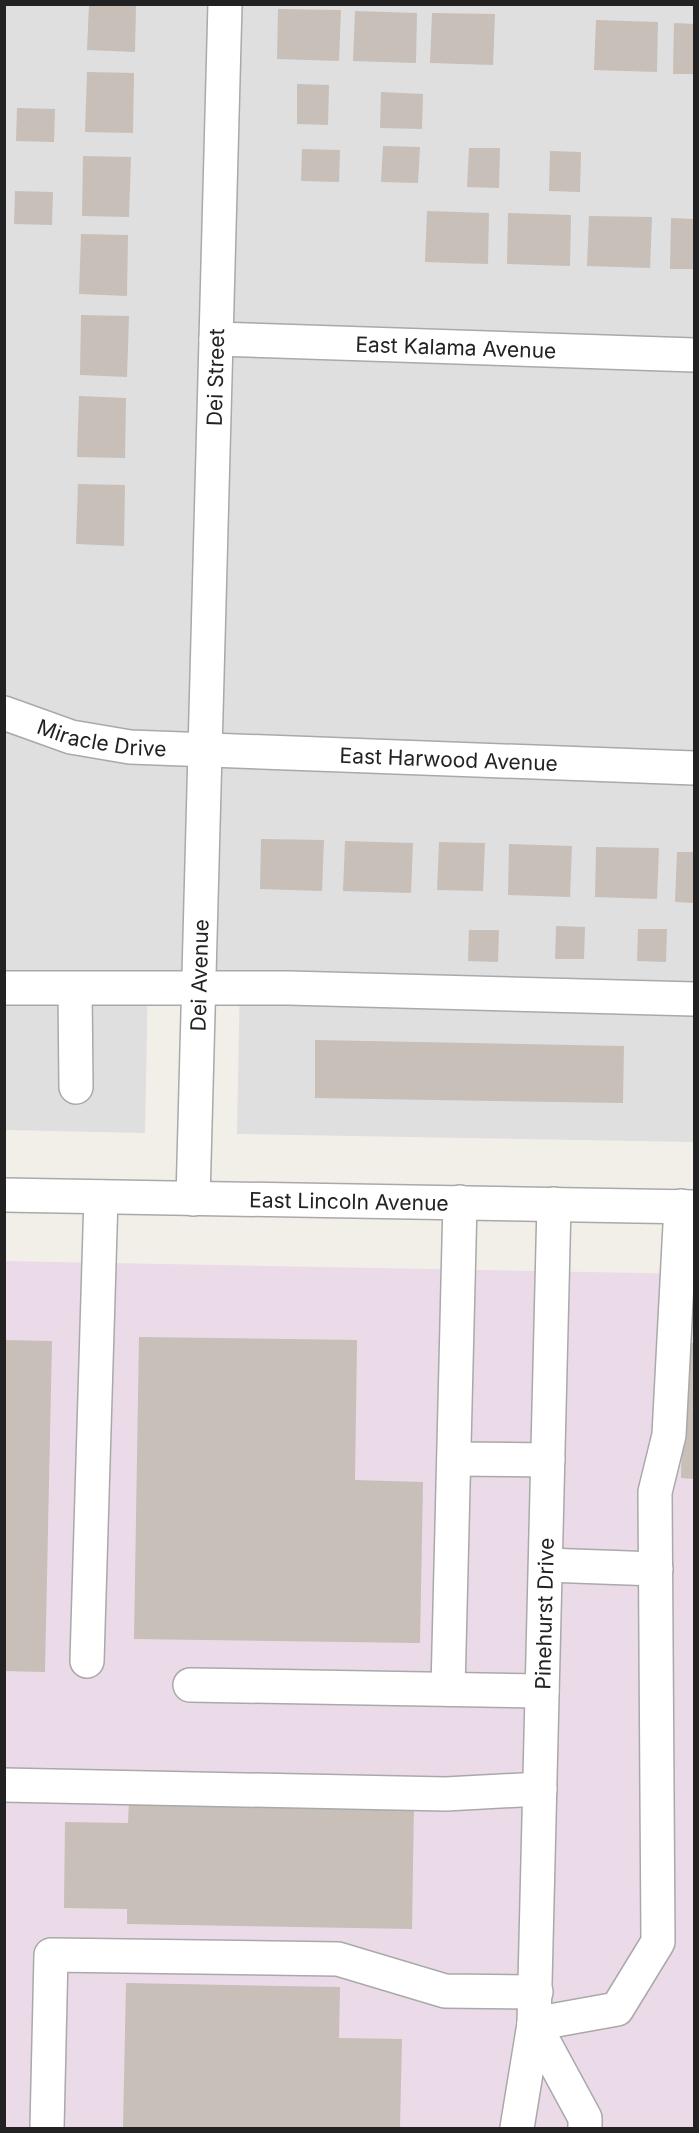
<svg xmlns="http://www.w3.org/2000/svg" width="699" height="2133" font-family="Inter,sans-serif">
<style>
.residential{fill:#e0dfdf}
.industrial{fill:#ebdbe8}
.building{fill:#c7bfb8}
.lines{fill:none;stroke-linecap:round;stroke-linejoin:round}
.minor-casing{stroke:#a9a9a9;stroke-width:36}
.minor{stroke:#fff;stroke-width:33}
.labels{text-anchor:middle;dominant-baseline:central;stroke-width:4.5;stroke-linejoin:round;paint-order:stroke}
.street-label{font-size:21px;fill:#222;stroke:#fff}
</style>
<rect width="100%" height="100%" fill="#f2efe9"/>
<path class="residential" d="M5,5H694V1142L237,1134L240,977L148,976L145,1133L5,1130Z"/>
<path class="industrial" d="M5,1261L694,1274V2128H5Z"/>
<path class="building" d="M89,4H136L135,52L87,50Z
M278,9L341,10L339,61L277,59Z
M355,11L417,13L416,63L353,61Z
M432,13L495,14L493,65L430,63Z
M596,20L658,22L657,72L594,70Z
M674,23L694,24V74H673Z
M87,72L134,73L133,133L85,132Z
M297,84L329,85L328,125L297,124Z
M381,92L423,94L422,129L380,128Z
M17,108L55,109L54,142L16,141Z
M383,146L420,147L418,183L381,182Z
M469,148H500L499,188L467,187Z
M302,149L340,150L339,182L301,181Z
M550,151L581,152L580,192L549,191Z
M83,156L131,157L129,217L82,216Z
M15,191L53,192L52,225L14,224Z
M427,211L489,213L488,264L425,262Z
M508,213L571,215L570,266L507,264Z
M589,216L652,217L650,268L587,266Z
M671,218L694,219V269H670Z
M81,234L128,235L127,296L79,294Z
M81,315L129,316L127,377L80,375Z
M79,396L126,398L125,458L77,457Z
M78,484L125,485L124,546L76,544Z
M261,839L324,840L322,891L260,889Z
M345,841L413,843L411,893L343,891Z
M439,842L485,843L483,891L437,890Z
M509,844L572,846L570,897L508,895Z
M596,847L659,848L657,899L595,897Z
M677,852H694V903L675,902Z
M556,926L585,927L584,959H555Z
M638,929H667L666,962L637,961Z
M469,930H499L498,962L468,961Z
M315,1040L624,1046L623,1103L315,1098Z
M139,1337L357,1340L355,1480L423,1482L420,1643L134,1639Z
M4,1340L52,1341L45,1672L4,1671Z
M683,1343H694V1479L681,1478Z
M129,1798L414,1803L412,1929L127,1924V1909L64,1908L65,1822L128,1823Z
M126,1983L340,1987L339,2038L402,2039L400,2128H123Z"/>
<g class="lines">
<defs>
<g id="minor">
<path id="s1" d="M216,339L694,355"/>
<path id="s2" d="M4,713L71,737L130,747L694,768"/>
<path d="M4,988H289L694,999"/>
<path d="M75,989L76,1087"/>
<path id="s3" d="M4,1195L694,1207"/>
<path id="s4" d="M193,1199L225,4"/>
<path d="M454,1459L548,1460"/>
<path d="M546,1565L656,1569"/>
<path d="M87,1661L101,1197"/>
<path d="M190,1685L542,1691"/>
<path d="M448,1689L460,1202"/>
<path d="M4,1785L446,1794L540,1789"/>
<path d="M534,2024L617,2009L658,1942L655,1492L669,1435L681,1206"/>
<path d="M534,2024L585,2118V2128"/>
<path d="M47,2128L51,1955L338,1959L445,1991L536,1992"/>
<path id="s5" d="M517,2128L534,2024L554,1204"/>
</g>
</defs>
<use href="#minor" class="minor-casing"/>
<use href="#minor" class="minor"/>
</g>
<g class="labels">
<g class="street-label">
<text stroke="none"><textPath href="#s1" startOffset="240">East Kalama Avenue</textPath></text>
<text stroke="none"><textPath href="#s4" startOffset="822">Dei Street</textPath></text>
<text stroke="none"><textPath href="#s2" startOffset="102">Miracle Drive</textPath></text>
<text stroke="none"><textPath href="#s2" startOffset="450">East Harwood Avenue</textPath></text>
<text stroke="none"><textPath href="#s4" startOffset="224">Dei Avenue</textPath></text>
<text stroke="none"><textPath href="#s3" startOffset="345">East Lincoln Avenue</textPath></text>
<text stroke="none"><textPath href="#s5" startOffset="516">Pinehurst Drive</textPath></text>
</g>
</g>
<rect width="699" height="2133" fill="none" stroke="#222222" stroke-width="12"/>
</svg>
